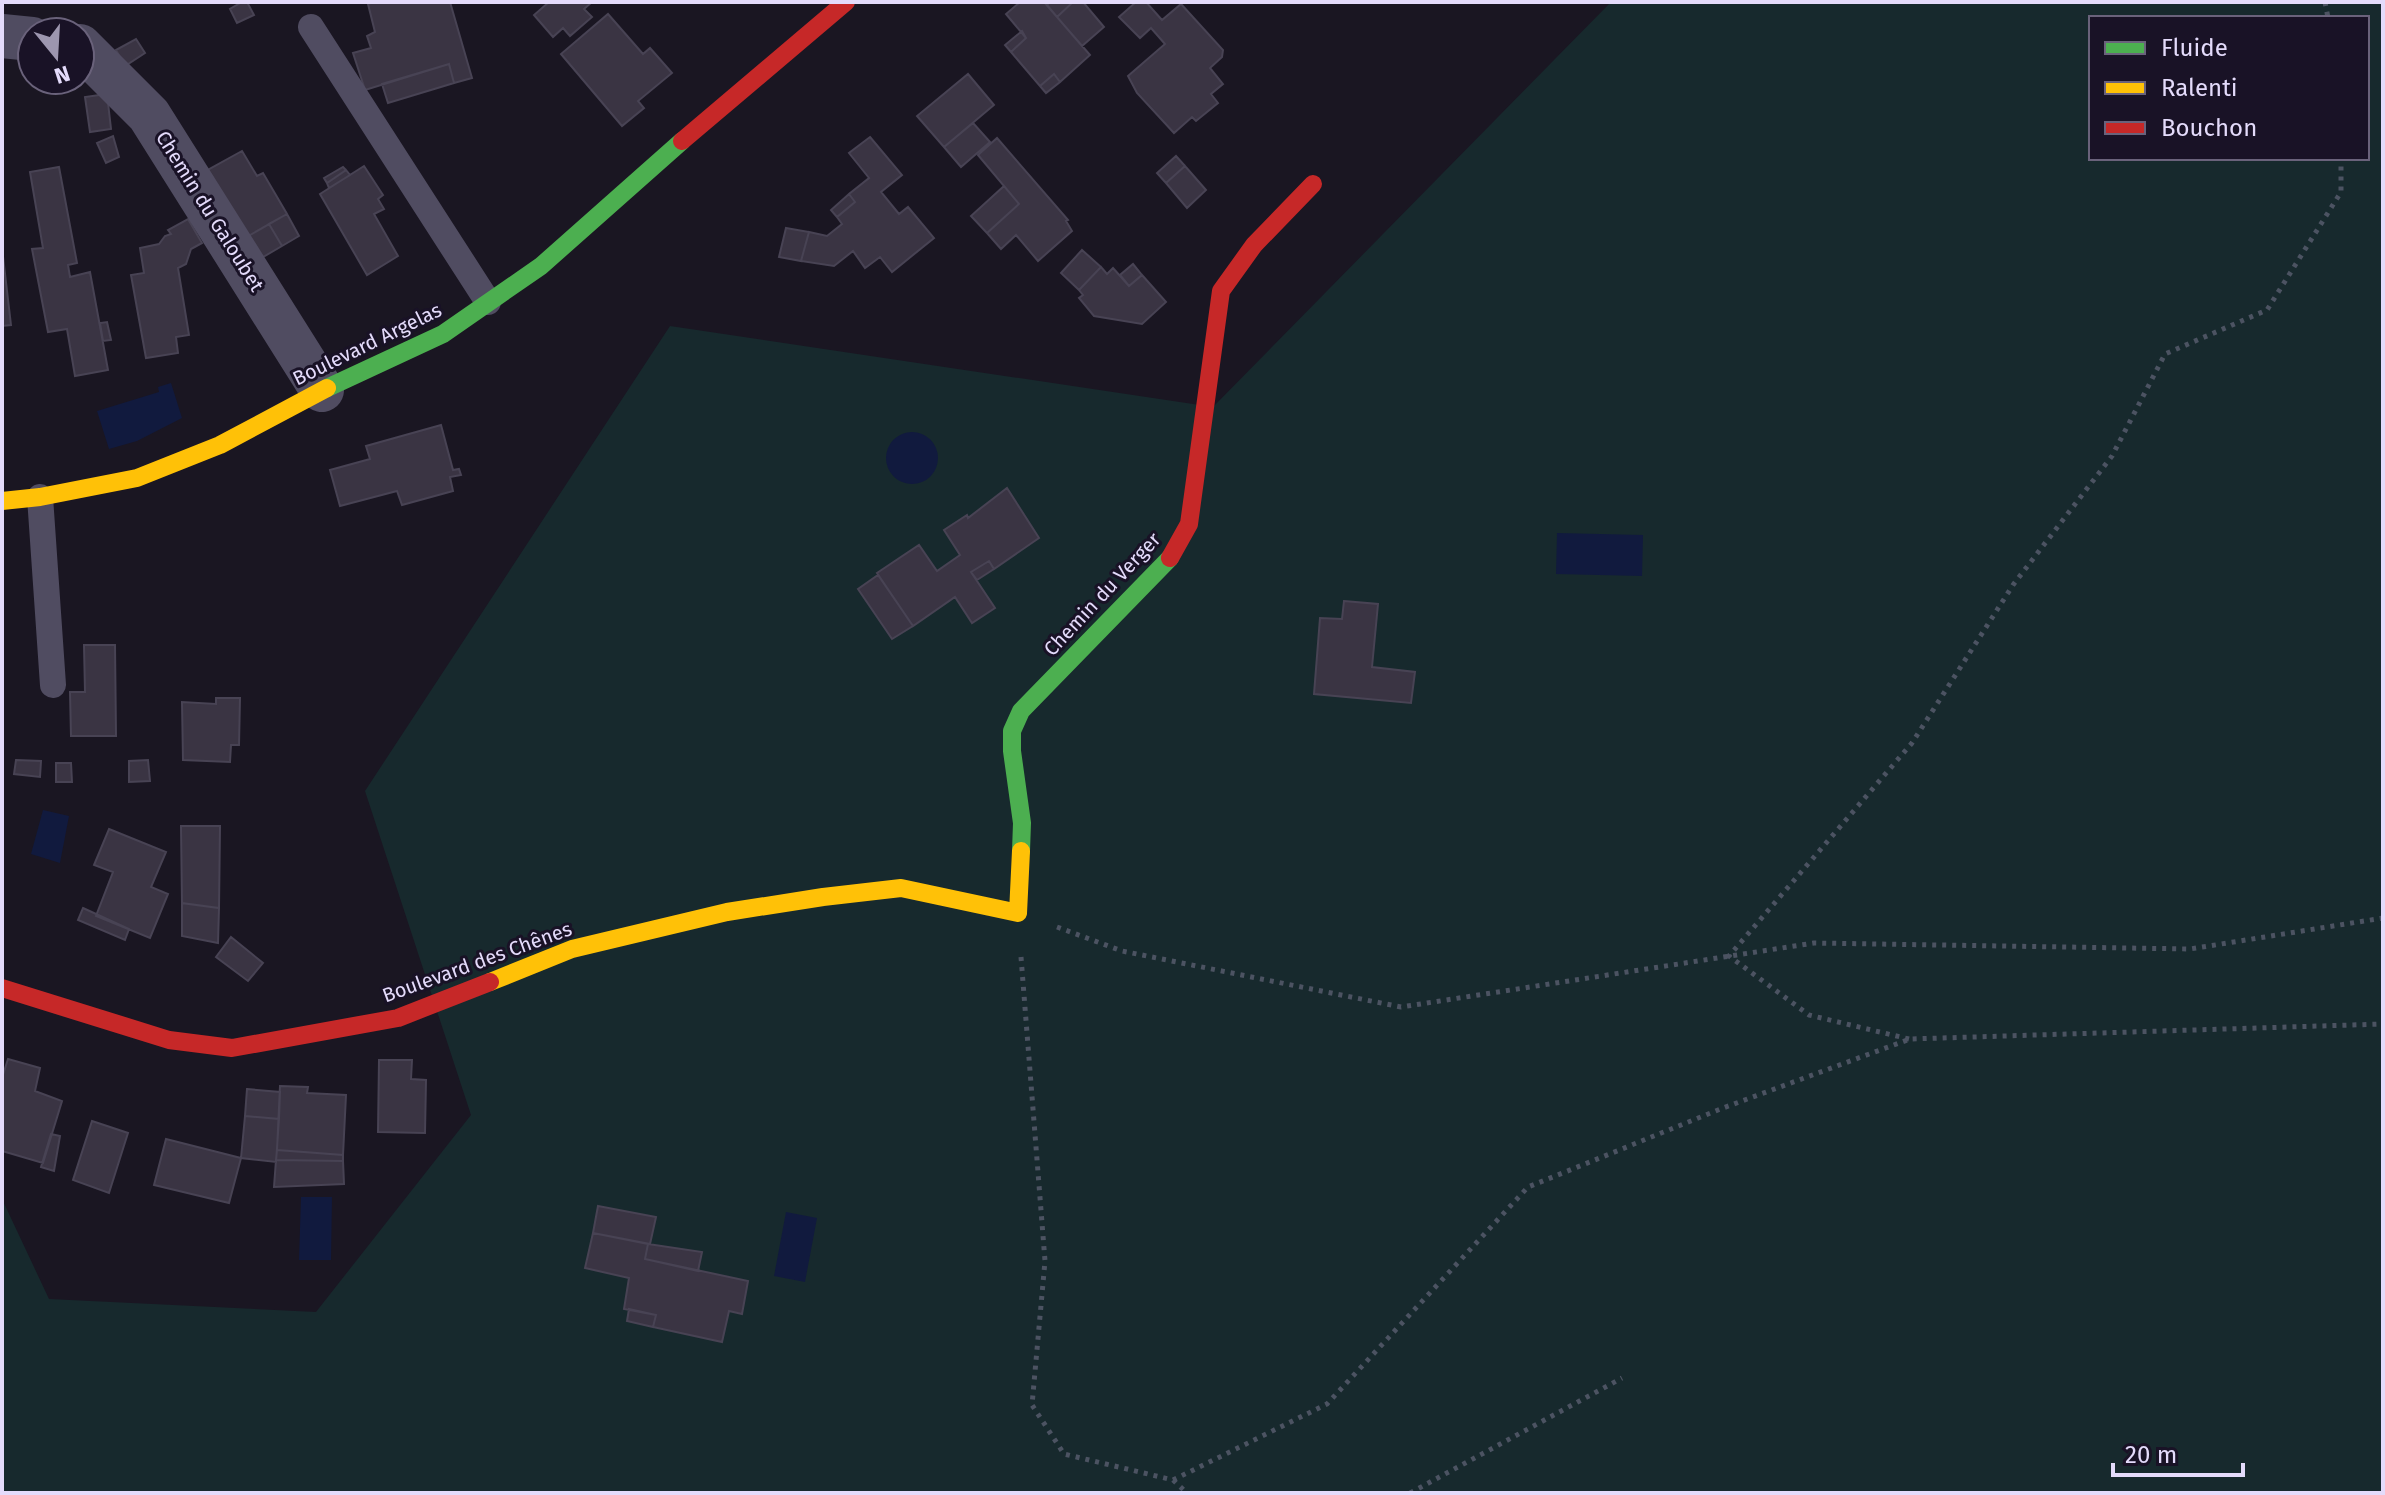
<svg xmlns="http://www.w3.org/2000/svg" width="2385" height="1495" font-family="'Fira Sans',sans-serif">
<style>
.green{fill:#17292d;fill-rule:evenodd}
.water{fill:#111a3e}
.building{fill:#3a3443;stroke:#484354;stroke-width:2}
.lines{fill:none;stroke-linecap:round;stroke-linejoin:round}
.path{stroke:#4c5362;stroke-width:5;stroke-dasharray:4 6;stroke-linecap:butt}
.lane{stroke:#504c61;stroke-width:26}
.street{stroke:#504c61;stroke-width:44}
.fast{stroke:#4caf50;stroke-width:18}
.slow{stroke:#ffc107;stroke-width:18}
.jam{stroke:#c62828;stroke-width:18}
.labels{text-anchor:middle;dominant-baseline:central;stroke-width:6;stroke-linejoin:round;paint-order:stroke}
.street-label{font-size:20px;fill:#e4dbfb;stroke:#191226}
</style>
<rect width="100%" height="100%" fill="#1a1622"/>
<path class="green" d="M1611,2H2383V1493H2V1199L49,1299L316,1312L471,1115L365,791L670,326L1213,407ZM2091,18H2367V158H2091Z"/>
<path class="water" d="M171,383L182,418L137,441L109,449L97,411L159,392L158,387Z
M886 458a26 26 0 1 1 52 0a26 26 0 1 1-52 0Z
M1557,533L1643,535L1642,576L1556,574Z
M43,810L69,816L60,863L31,854Z
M301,1197H332L331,1260H299Z
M786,1212L817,1218L805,1282L774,1276Z"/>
<path class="building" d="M242,2H247L254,15L237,23L230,9Z
M373,2H450L472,78L454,83L449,64L365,90L353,53L371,48L367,36L375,32L368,4Z
M549,2H592L584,9L592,17L570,36L563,28L553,37L534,15Z
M1020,2H1044L1090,55L1060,82L1054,74L1040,86L1011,52L1026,38L1006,14Z
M1050,2H1073L1057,17L1047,5Z
M1073,2H1083L1104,27L1082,46L1057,17Z
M1136,2H1146L1162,20L1181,4L1223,50L1222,57L1210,68L1223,84L1211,94L1218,103L1196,121L1192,117L1174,133L1137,93L1128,76L1165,44L1151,28L1140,38L1119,17Z
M608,14L643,54L650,48L672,73L638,101L644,108L622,126L561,54Z
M1022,31L1026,38L1011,52L1005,45Z
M136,39L145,53L125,66L116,50Z
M449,64L454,83L388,103L382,84Z
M968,74L994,105L944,147L917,116Z
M1054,74L1060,82L1046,93L1040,86Z
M107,94L111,129L90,132L85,97Z
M973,123L990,142L961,167L944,147Z
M113,136L119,157L106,163L97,143Z
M870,137L902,175L881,192L899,214L908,207L934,238L892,272L880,257L865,268L853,251L834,266L801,261L809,232L827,236L842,224L837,217L855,202L849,194L869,178L849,153Z
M997,138L1068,220L1066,221L1072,231L1038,261L1016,235L1001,249L987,233L1019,204L978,155Z
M242,151L257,176L263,173L287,214L245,238L206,171Z
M1176,156L1185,166L1166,183L1157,173Z
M364,166L383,195L378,199L384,209L374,214L398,256L367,275L320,194Z
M1185,166L1206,190L1187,208L1166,183Z
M59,167L77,263L68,265L70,277L90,272L108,370L75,376L67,329L48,332L32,249L43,248L30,172Z
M343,167L346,170L327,183L324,178Z
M346,170L350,175L329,188L327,183Z
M1004,186L1019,204L987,233L971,216Z
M849,194L855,202L837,217L831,210Z
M287,214L299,236L282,246L269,224Z
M188,219L202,243L191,249L186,264L178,268L189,335L176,337L178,353L146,358L131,275L144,273L140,248L159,244L165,236L171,234L168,230Z
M269,224L282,246L258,260L245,238Z
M786,228L809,232L801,261L779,257Z
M2,248L11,325L2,326Z
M1082,250L1101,267L1079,290L1061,273Z
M1133,264L1142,275L1129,286L1120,275Z
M1101,267L1107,274L1113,268L1129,286L1142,275L1166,302L1142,324L1094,316L1079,298L1083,295L1079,290Z
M107,322L111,340L103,341L100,323Z
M441,425L453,470L459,469L461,475L450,477L453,491L402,505L397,491L340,506L330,470L370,459L366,446Z
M1007,488L1039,538L994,569L989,561L971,572L995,608L972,623L955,597L913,626L877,573L919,545L937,571L960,555L944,530L967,515L968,518Z
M989,561L994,569L977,580L971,572Z
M878,575L913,626L892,639L858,589Z
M1344,601L1378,604L1372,667L1415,672L1411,703L1314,694L1320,618L1342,619Z
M84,645H115L116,736H71L70,692H85Z
M216,698H240L239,745H231L230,762L183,760L182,702L216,704Z
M16,760L41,761L40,777L14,774Z
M148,760L150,781L129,782V761Z
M56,763H71L72,782H56Z
M181,826H220L219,908L182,903Z
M109,829L166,852L151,887L168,894L150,938L96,916L113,872L94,865Z
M182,903L219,908L218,943L182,936Z
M83,908L129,929L125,940L78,920Z
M231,937L263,963L248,981L216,957Z
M8,1059L40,1068L35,1091L62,1101L43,1163L2,1151V1078Z
M379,1060H412L411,1079L426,1080L425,1133L378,1132Z
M280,1086L308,1087L307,1093L346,1095L343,1155L277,1150Z
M247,1089L280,1092L279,1119L245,1116Z
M245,1116L279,1119L276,1162L241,1158Z
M92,1121L128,1133L109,1193L73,1180Z
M51,1134L60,1136L54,1171L41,1167Z
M166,1139L241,1158L229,1203L154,1185Z
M277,1150L343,1155V1161L276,1160Z
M276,1160L343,1161L344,1184L274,1187Z
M598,1206L656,1217L650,1244L593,1233Z
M593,1233L648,1244L645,1259L748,1281L742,1314L729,1311L722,1342L653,1327L656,1315L624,1309L629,1278L585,1268Z
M648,1244L702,1252L698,1271L645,1259Z
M629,1309L656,1315L653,1327L627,1321Z"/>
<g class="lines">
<path class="path" d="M2325,2L2328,18
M1057,927L1122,951L1401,1007L1814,943L2190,949L2383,918
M1021,957L1045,1261L1032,1405L1064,1454L1173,1480L1327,1404L1528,1187L1723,1108L1910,1039L2383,1024
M1909,1039L1809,1015L1729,956L1912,743L2013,585L2112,456L2165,354L2267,310L2341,192V158
M1173,1480L1187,1493
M1410,1493L1622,1378"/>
<path class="lane" d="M311,27L488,302
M40,497L53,685"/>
<path class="street" d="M2,36L32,39
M80,46L149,115L322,390"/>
<path class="fast" d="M327,388L443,334L541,266L682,141
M1021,851L1022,823L1012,751V731L1021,711L1170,558"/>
<path class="slow" d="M2,501L40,497L137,478L220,445L327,388
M490,982L572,949L727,912L823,897L901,888L1018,913L1021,851"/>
<path class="jam" d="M682,141L846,2
M1170,558L1189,524L1221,291L1254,245L1313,184
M2,988L169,1040L232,1048L398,1018L490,982"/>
</g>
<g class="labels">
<g class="street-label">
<text transform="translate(210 211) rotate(58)">Chemin du Galoubet</text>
<text transform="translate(367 344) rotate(-26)">Boulevard Argelas</text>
<text transform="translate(1102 594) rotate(-47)">Chemin du Verger</text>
<text transform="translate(477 962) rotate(-20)">Boulevard des Chênes</text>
</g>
</g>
<rect width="2385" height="1495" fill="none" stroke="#e4dbfb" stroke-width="8"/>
<rect x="2089" y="16" width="280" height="144" fill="#191226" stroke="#6a627b" stroke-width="2"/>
<rect x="2105" y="42" width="40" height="12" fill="#4caf50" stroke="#6a627b" stroke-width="2"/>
<text x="2161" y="56" font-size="24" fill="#e4dbfb">Fluide</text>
<rect x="2105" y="82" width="40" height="12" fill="#ffc107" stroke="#6a627b" stroke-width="2"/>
<text x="2161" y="96" font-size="24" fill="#e4dbfb">Ralenti</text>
<rect x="2105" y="122" width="40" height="12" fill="#c62828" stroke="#6a627b" stroke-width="2"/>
<text x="2161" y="136" font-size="24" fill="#e4dbfb">Bouchon</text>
<g transform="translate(56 56) rotate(162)"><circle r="38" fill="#191226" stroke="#6a627b" stroke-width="2"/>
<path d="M0-6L14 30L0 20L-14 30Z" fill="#9d96af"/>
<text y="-12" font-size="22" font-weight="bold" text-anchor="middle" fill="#e4dbfb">N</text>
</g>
<path d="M2113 1463v12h130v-12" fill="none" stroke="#e4dbfb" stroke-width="4"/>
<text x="2125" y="1463" font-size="24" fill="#e4dbfb" stroke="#191226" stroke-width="6" paint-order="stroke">20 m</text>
</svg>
